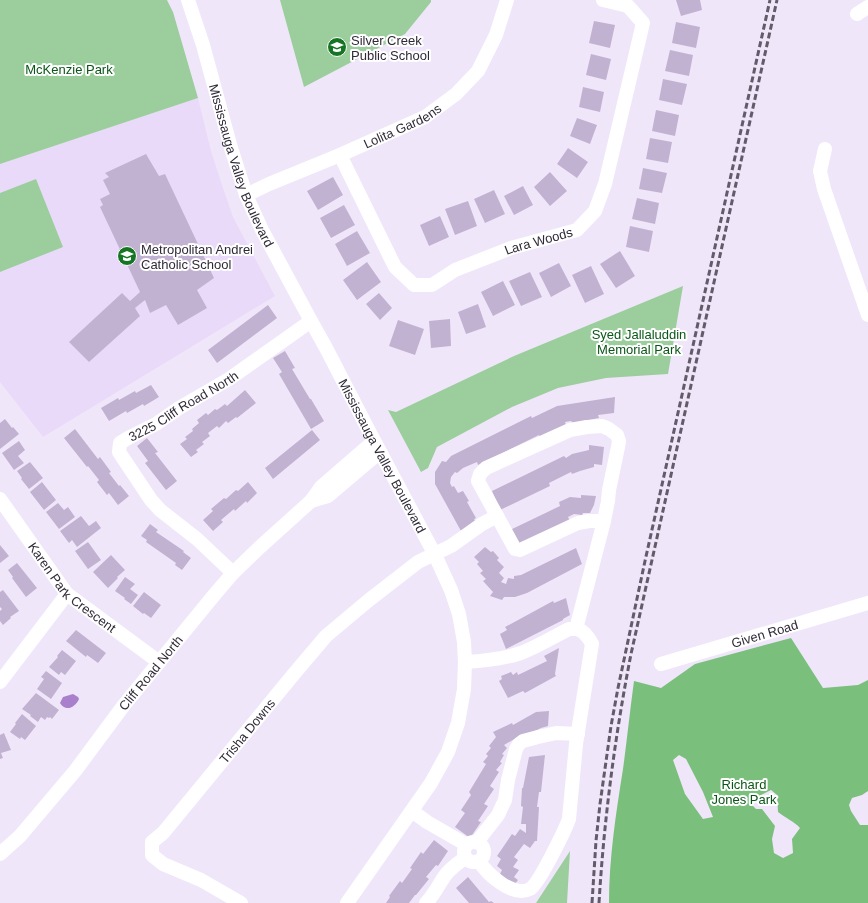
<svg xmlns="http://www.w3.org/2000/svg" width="868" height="903" font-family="Arial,sans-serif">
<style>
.built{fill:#eadafa}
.green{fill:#9bce9c}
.forest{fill:#7bbf7d;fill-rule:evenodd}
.water{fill:#a880cb}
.building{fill:#c2b2d2}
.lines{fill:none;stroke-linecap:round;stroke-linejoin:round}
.minor{stroke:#fff;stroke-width:14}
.rail{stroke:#625b6a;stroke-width:3;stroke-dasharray:6 3;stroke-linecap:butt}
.labels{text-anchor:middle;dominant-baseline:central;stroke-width:4;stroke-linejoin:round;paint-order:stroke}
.poi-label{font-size:13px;fill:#302a37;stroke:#fff;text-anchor:start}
.park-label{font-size:13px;fill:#0a5617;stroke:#fff}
.street-label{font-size:13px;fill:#302a37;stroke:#fff}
</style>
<rect width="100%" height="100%" fill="#f0e6fa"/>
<path class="built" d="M198,98L211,151L221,182L233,217L275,296L43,437L0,382V164Z"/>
<path class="green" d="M0,0H167L173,12L198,98L0,164Z
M280,0H431V2L405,34L304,87Z
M36,179L63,247L0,272V193Z
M683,286L668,374L606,378L558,388L512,407L437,447L428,468L421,472L388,410L396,412L514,356Z
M570,851L567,903H536Z"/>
<path class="forest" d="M791,638L823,688L858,685L868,680V791L862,795L852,798L849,805L851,811L860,825H868V903H609C609,858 616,813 623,769C627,740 630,710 634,681L661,688L695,664ZM679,755L686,759L703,792L713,817L703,819L685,794L673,760ZM771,790L777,795L778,812C785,818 794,821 800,828L792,839L793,853L783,858L774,853L772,839L775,826L762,809H756L752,805L755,798Z"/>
<path class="water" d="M73,694L78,697L79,699C75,708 65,712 60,703L63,697Z"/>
<path class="building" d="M676,0H700L702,10L681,16Z
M594,21L615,25L610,48L589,43Z
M676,22L700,27L696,48L672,43Z
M670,50L693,55L689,76L665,71Z
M591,54L611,59L606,80L586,75Z
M663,79L687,84L682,105L659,100Z
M583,87L604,92L600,112L579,107Z
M656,110L679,115L675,136L652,131Z
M577,118L597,125L590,144L570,136Z
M650,138L672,142L668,163L646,159Z
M568,148L588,162L577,178L557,164Z
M146,154L159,176L165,174L214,278L197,290L207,308L178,325L166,305L150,313L145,300L135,308L140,316L89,362L69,342L122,293L130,301L140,292L100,207L103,205L100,199L110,194L103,180L109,177L105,173Z
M643,168L667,173L662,193L639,189Z
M550,172L567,191L550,206L534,187Z
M333,177L343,195L318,210L307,191Z
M523,186L533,205L514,215L504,196Z
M494,190L505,214L485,223L474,199Z
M637,198L659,203L655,224L632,219Z
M468,201L477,226L455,235L445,209Z
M344,205L355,225L331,238L320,218Z
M440,216L449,237L429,246L420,225Z
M630,226L653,231L649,252L626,247Z
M357,231L370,253L347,266L335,244Z
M620,251L635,276L616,288L600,264Z
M367,262L381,282L357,300L343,280Z
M559,263L571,286L551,297L539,273Z
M591,266L604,294L585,303L572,275Z
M530,272L542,297L521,306L509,281Z
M503,281L515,305L493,316L481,292Z
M379,293L392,308L380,320L366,304Z
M478,304L486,327L466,334L458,312Z
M268,305L277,318L217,363L208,350Z
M450,319L451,346L431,348L429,321Z
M398,320L424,329L415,355L389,346Z
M285,351L295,368L292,369L310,399H311L324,421L311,429L279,374L282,372L273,358Z
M151,385L159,397L144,406L143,404L127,413L126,411L109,421L101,408L118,398L119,400L135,391L136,393Z
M245,390L256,403L237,418L236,417L228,423L226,421L219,428L217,426L208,433L210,436L202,442L204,444L196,450L198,452L191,457L180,444L187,439L185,437L193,431L192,429L199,423L197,420L206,413L208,415L215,409L217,410L225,404L227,406Z
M615,397L614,413L598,415L599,418L573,423L571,421L565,422L566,425L540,437L539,435L478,465L477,462L463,468L457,473L455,472L451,477L450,483L452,487L454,486L458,493L463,491L469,501L467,502L476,518L474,519L477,523L461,531L435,484V472L442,461L446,462L451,456L531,416L532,418L557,406Z
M5,419L12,428L13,427L19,434L0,449V423Z
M75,429L98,459L100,457L111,472L109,473L119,486L120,485L129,496L118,505L109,493L107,495L97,482L99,480L88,466L87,467L64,438Z
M312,430L320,440L273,479L265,468Z
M147,438L158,452L155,453L177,481L166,490L145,463L148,461L137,446Z
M19,441L25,450L18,456L24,463L14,470L2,453Z
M589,445L604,447L602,465L594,464V467L580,471L572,474L571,472L549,483L550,486L500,510L492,491L564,456L566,458L572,454L589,450Z
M30,462L43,478L29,489L21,479L22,478L17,471Z
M42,482L56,500L44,510L30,492Z
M248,482L257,493L247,503L246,501L235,511L234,509L221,520L223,522L213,531L203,520L213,511L211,509L224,498L226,499L236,490L238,491Z
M581,495L596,496L594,505L590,513H583L582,515L574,514L568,517L570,521L517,547L508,531L560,506L559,502L570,497L581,498Z
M58,503L64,510L68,507L75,517L59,529L46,512Z
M81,516L89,526L96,521L101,528L77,547L72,540L69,543L60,531Z
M150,524L158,530L156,532L184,551L183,552L191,558L182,570L175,565L176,563L146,542L147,540L141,536Z
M88,542L101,560L88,569L75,551Z
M0,545L9,556L0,563Z
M485,547L491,552L493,551L499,558L497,560L504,567L499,573L504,578L501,582L506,584L508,578L514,579V576L521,575L576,548L582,564L527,593L515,597H504L502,600L490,596L493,592L483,581L486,579L480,573L483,571L477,564L479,562L474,557Z
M111,555L125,570L117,577L118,578L108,588L93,572Z
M17,563L37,588L26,597L12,578L13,577L8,570Z
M125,577L135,584L130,589L138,595L131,604L124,599L125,598L115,591Z
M3,590L19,611L10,617L11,618L3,625L0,621V611L2,609L0,607V592Z
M144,592L161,605L151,618L144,613L143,614L133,606Z
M566,598L570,615L563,619V620L506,649L500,634L507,630L505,627L553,601L554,603Z
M76,630L106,653L98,663L87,655L86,657L66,641Z
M559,648L555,674L556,676L525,693L523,691L508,698L499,681L502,679L501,676L511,672L513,675L517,672L518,675L547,661L544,656Z
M62,650L76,661L65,675L61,672L59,675L49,667L58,657L57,656Z
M46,671L62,683L51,699L37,689L44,679L41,677Z
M36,693L59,710L52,719L50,717L49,718L47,717L45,720L41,717L38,722L30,716L31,715L22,709Z
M549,711L548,726L541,728L518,739V737L504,745L507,748L502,754L504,755L500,762L502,763L496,770L499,772L490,786L494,789L484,804L488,806L478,821L481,822L470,838L455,827L465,813L461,810L471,795L469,792L486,764L483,762L488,756L486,754L491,748L489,746L496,737L493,732L512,723L513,725L536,712Z
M22,714L36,726L25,740L21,737L20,739L10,732L16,724L15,723Z
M4,733L11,750L1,753L3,758L0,759V735Z
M545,755L541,792H539L537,807H539L537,841H535L530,848L524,844L514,857L518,860L513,867L519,870L514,877L518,880L512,888L498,878L502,870L497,866L501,859L497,856L512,834L515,836L520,829L526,833V824H521L523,807L521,806L522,788H523L529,757Z
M434,840L448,851L438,866L436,865L426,877L429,879L416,895H415L409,903H386L390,897L389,896L400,881L402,883L412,869L410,868L421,852L423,854Z
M468,877L489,902L491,901L494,903H469L456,888Z"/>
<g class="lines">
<g class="minor">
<path id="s1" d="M188,0L203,45L231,148L246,195L262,230L311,321L326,348L369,431L435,555L451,590L459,614L464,642L465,662L464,689L458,723L448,752L431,783L347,903"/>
<path d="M857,14L868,7"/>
<path d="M825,149L820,171L824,189L868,315"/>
<path id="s2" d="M340,155L395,267L414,285H432L455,270L511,248L577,230L595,211L605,184L643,23L628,6L603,0"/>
<path id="s3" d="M246,195L269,184L340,155L425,117L456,94L478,71L496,35L507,0"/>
<path id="s4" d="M0,499L67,594L159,662"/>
<path d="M311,501L328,496L380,452"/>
<path id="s5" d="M233,573L197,539L160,510L151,500L119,452L120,443L128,438L156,424L179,408L229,379L311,321"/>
<path d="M576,629L604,521L608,501L609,490L618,447L619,441L617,435L609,429L602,426L587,427L570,430L486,468L480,474L478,481L515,549L520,550L578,523L589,521H604"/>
<path d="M465,662C484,661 503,659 521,653C537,647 553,637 569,629C570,629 576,629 577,629C584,631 589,638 592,644L576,744L569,819C565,830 539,884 530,889C513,898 487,874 479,861"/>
<path id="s6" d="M661,664L868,603"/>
<path d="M0,682L67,594"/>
<path d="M412,811L427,822L467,845"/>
<circle cx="474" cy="852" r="10"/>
<path d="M477,842L498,815L505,800L508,780L516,749L519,744L523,741L538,737L556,733L578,734"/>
<path id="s7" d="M0,854L20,836L75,771L124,705L215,594L233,573L260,547L311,501L321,487L374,441"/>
<path id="s8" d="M241,903L201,880L163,864L152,855V842L163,833L293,675L326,636L369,600L418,562L451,546L482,524L497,516"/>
<path d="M426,903C434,895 438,886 444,877C449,869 458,863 465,858"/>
</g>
<path class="rail" d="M592,903L596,841L600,804L611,726L618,688L645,561L770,0
M599,903C604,819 615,736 631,654L777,0"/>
</g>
<defs>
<symbol id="school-disc" viewBox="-11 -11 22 22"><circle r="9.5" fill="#167525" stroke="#fff"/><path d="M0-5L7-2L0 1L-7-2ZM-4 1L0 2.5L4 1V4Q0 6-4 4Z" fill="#fff"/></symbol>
</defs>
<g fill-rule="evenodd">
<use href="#school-disc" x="326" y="36" width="22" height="22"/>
<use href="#school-disc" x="116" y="245" width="22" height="22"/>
</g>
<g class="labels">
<g class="poi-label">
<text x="351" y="40">Silver Creek<tspan x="351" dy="15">Public School</tspan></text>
<text x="141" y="249">Metropolitan Andrei<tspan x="141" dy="15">Catholic School</tspan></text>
</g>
<g class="park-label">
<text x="69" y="69">McKenzie Park</text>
<text x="639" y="334">Syed Jallaluddin<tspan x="639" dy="15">Memorial Park</tspan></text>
<text x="744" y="784">Richard<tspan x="744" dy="15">Jones Park</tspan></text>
</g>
<g class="street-label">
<text stroke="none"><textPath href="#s3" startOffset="171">Lolita Gardens</textPath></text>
<text stroke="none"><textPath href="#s1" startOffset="174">Mississauga Valley Boulevard</textPath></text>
<text stroke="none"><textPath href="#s2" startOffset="285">Lara Woods</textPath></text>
<text stroke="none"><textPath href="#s5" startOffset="250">3225 Cliff Road North</textPath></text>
<text stroke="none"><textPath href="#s1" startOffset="498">Mississauga Valley Boulevard</textPath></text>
<text stroke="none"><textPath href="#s4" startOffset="115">Karen Park Crescent</textPath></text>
<text stroke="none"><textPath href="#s6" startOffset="108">Given Road</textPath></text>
<text stroke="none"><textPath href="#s7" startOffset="236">Cliff Road North</textPath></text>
<text stroke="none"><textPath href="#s8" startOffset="261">Trisha Downs</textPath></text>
</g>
</g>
</svg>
